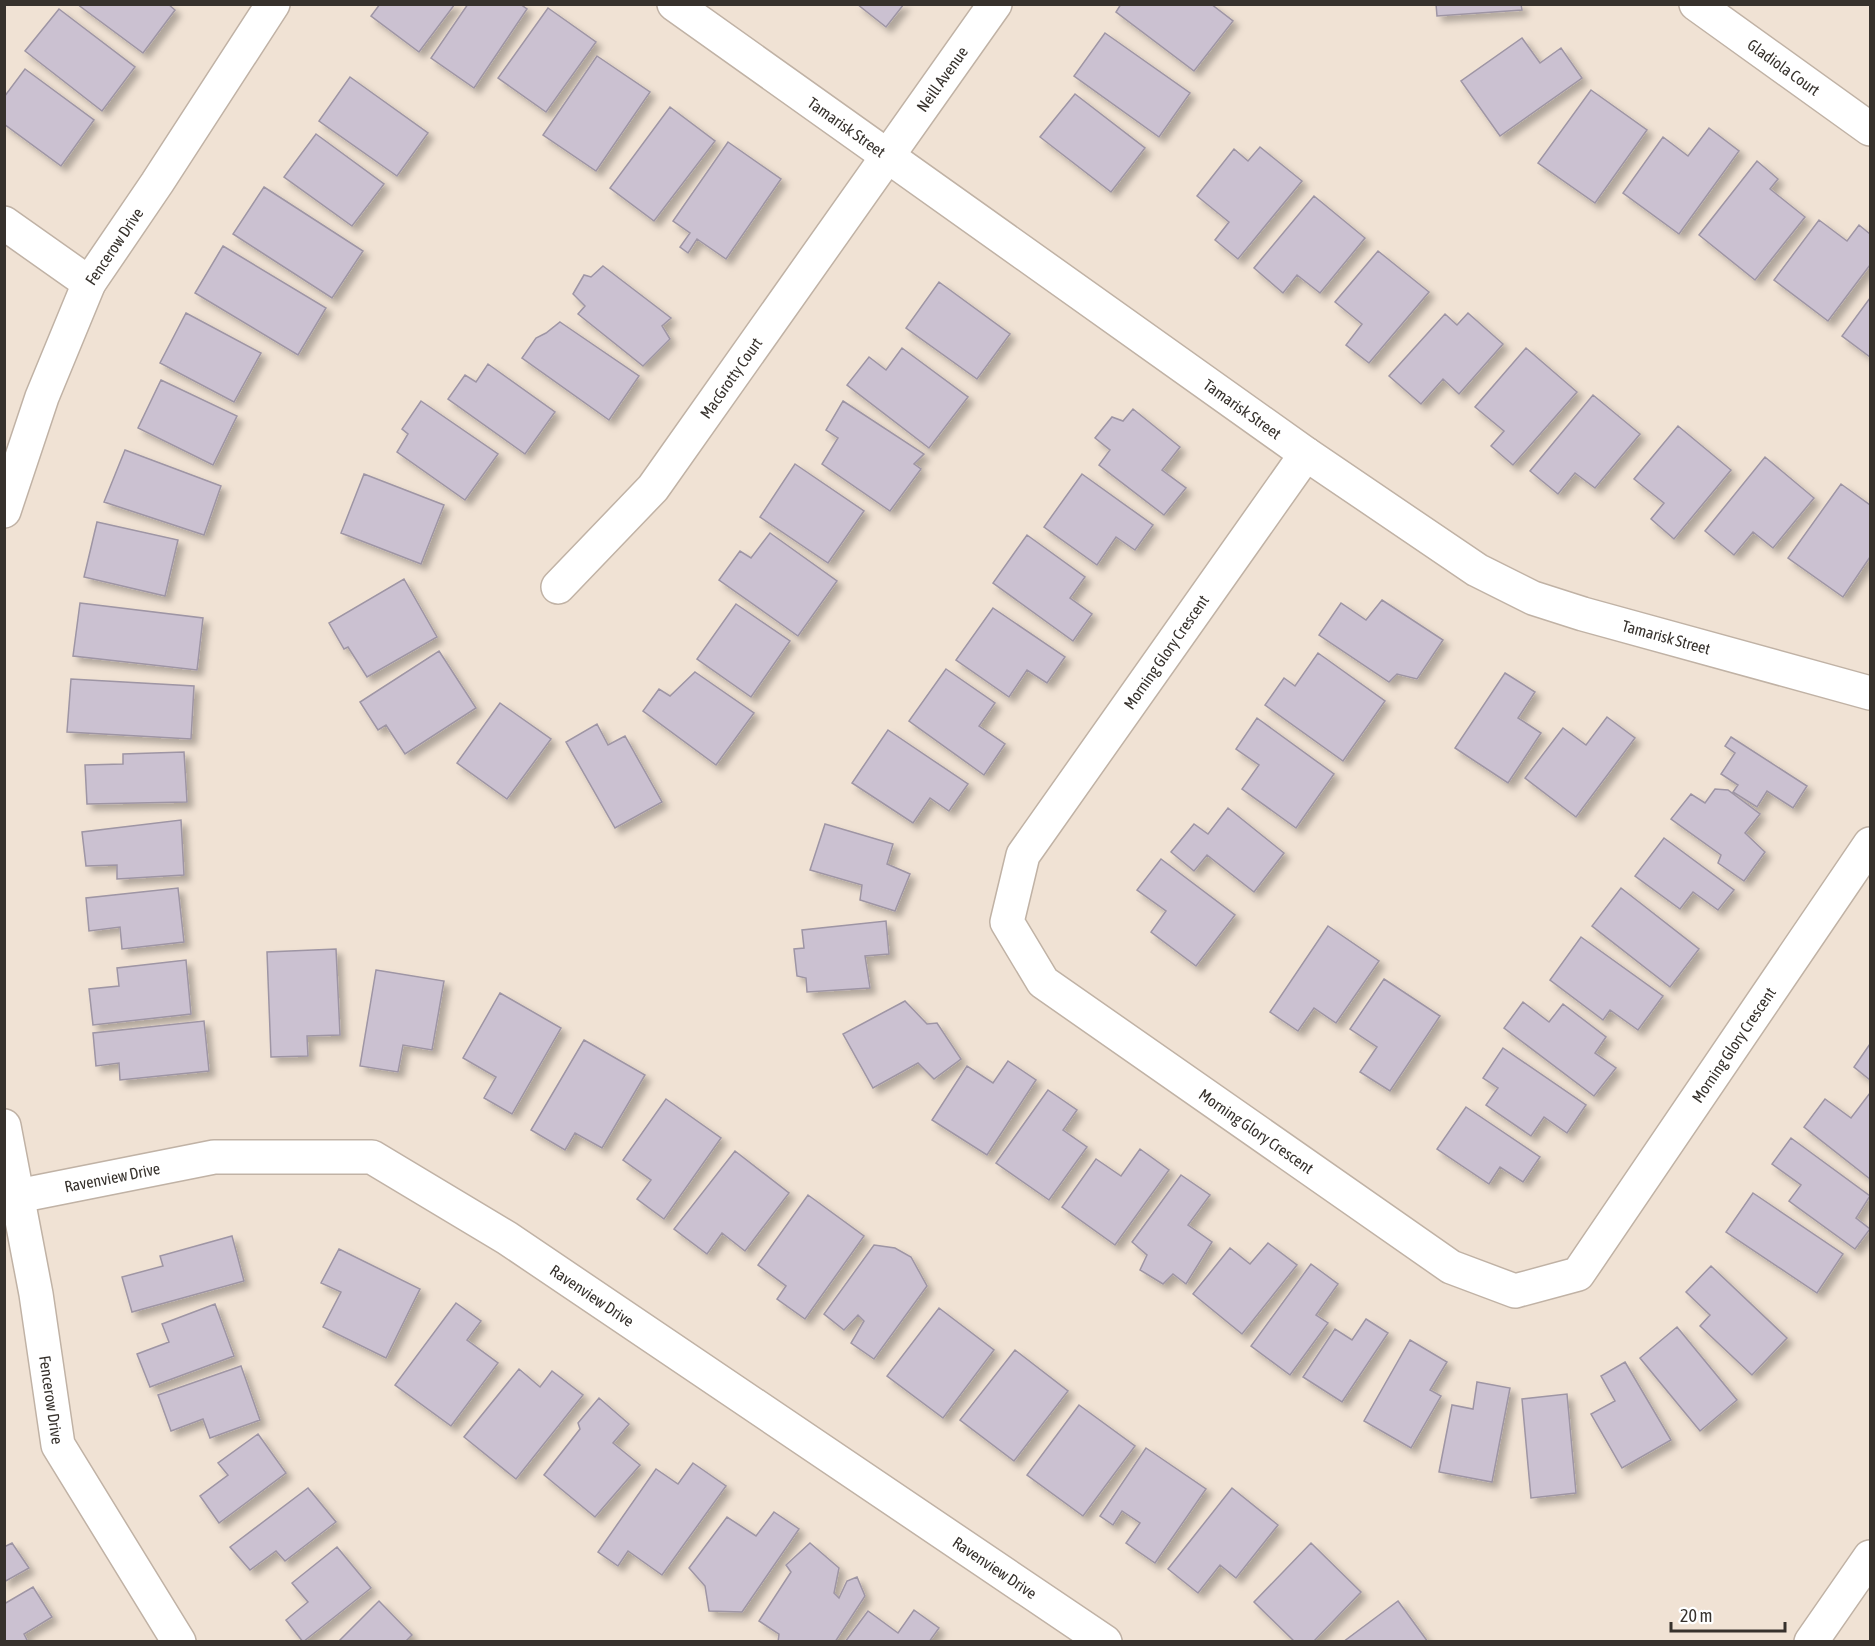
<svg xmlns="http://www.w3.org/2000/svg" width="1875" height="1646" font-family="'Asap Condensed',sans-serif">
<style>
.building{fill:#cbc1d1;stroke:#9e95a4;stroke-width:1.5;filter:url(#shadow)}
.lines{fill:none;stroke-linecap:round;stroke-linejoin:round}
.street-casing{stroke:#c0b2a5;stroke-width:36}
.secondary-casing{stroke:#c0b2a5;stroke-width:36}
.street{stroke:#fff;stroke-width:33}
.secondary{stroke:#fff;stroke-width:33}
.labels{text-anchor:middle;dominant-baseline:central;stroke-width:4.5;stroke-linejoin:round;paint-order:stroke}
.street-label{font-size:16px;fill:#36312c;stroke:#fff}
</style>
<defs>
<filter id="shadow"><feDropShadow dx="5.5" dy="5.5" stdDeviation="3" flood-color="#0004"/></filter>
</defs>
<rect width="100%" height="100%" fill="#f0e2d4"/>
<path class="building" d="M77,4H168L175,10L143,53Z
M380,4H455L419,52L371,16Z
M468,4H520L527,9L474,88L431,58Z
M857,4H904L886,27Z
M1121,4H1211L1233,21L1194,71L1116,12Z
M1436,4H1521L1522,10L1437,16Z
M548,8L596,42L546,112L498,78Z
M59,9L135,67L102,111L25,51Z
M1105,33L1190,93L1159,137L1074,76Z
M1522,38L1540,63L1561,48L1582,78L1500,136L1461,81Z
M597,56L650,92L596,171L543,135Z
M25,69L94,120L61,166L4,124V97Z
M350,77L428,133L397,176L319,121Z
M1591,90L1647,130L1595,203L1538,163Z
M1075,94L1145,148L1111,192L1040,137Z
M670,107L715,141L654,221L610,188Z
M1709,128L1739,151L1679,234L1623,193L1663,137L1688,156Z
M316,134L384,184L352,226L284,177Z
M728,142L781,179L726,259L697,239L688,253L680,247L690,233L673,221Z
M1260,147L1302,181L1238,259L1215,240L1229,222L1197,196L1234,149L1248,161Z
M1757,161L1778,179L1770,189L1805,217L1755,280L1699,235Z
M264,187L363,251L332,298L233,234Z
M1314,196L1365,238L1320,293L1297,275L1283,293L1254,268Z
M1819,220L1847,241L1859,225L1870,234V265L1828,321L1774,280Z
M223,246L326,308L298,355L195,293Z
M1378,251L1429,292L1369,363L1346,345L1362,324L1335,302Z
M603,266L671,318L662,326L670,339L643,366L578,314L585,306L573,294L584,275L591,277Z
M939,282L1010,334L977,379L906,328Z
M1870,298V357L1842,336Z
M186,313L261,353L234,402L160,363Z
M1468,313L1503,344L1459,394L1443,379L1421,404L1389,376L1445,314L1457,325Z
M560,322L639,376L609,420L522,358L536,338L546,333Z
M902,348L968,397L929,448L847,385L869,357L886,370Z
M1526,348L1577,392L1513,465L1491,446L1504,431L1475,407Z
M488,364L555,412L525,454L448,399L465,375L476,382Z
M161,380L237,416L213,465L138,428Z
M1593,395L1640,434L1595,488L1575,473L1558,494L1530,471Z
M421,401L498,454L465,500L397,452L408,434L402,429Z
M843,401L924,454L914,464L921,469L890,511L822,464L838,438L826,430Z
M1133,409L1180,447L1162,470L1186,488L1164,515L1099,465L1110,450L1095,438L1112,417L1123,421Z
M1678,426L1731,470L1674,539L1651,519L1664,503L1634,479Z
M125,450L221,486L204,535L104,502Z
M1765,457L1814,498L1773,548L1753,532L1734,555L1705,531Z
M795,464L864,511L828,563L760,517Z
M364,474L444,505L421,564L341,533Z
M1082,474L1153,525L1135,550L1116,537L1097,565L1044,527Z
M1841,484L1870,505V557L1843,597L1788,558Z
M97,522L178,540L165,596L84,577Z
M770,533L837,581L798,636L719,580L740,551L751,558Z
M1027,535L1085,577L1070,598L1092,614L1073,641L993,583Z
M404,579L437,637L367,677L348,647L344,649L329,623Z
M1382,600L1443,640L1417,679L1397,674L1389,682L1319,635L1341,603L1366,620Z
M80,603L203,618L197,670L73,656Z
M736,604L790,641L751,697L697,659Z
M993,608L1065,657L1047,683L1027,670L1009,697L956,660Z
M439,651L476,708L405,754L386,725L378,730L360,702Z
M1318,653L1385,701L1343,761L1265,705L1284,678L1295,686Z
M946,669L995,703L979,726L1005,744L984,775L909,721Z
M695,672L754,713L716,765L643,711L659,689L670,696Z
M1505,673L1535,692L1518,718L1541,733L1508,783L1455,748Z
M71,679L194,686L191,739L67,732Z
M500,703L551,739L507,799L457,763Z
M1607,717L1635,738L1576,817L1525,778L1563,728L1586,745Z
M1257,718L1334,774L1296,828L1242,789L1259,765L1236,749Z
M597,724L608,745L625,736L662,802L615,828L566,742Z
M888,730L968,784L949,811L930,798L913,823L852,783Z
M1731,737L1807,786L1793,808L1767,791L1757,807L1733,792L1738,785L1721,774L1735,753L1725,746Z
M184,752L187,802L87,804L85,765L123,764V754Z
M1715,789L1728,790L1760,814L1745,833L1765,852L1744,881L1718,863L1721,855L1671,819L1691,794L1705,803Z
M1228,808L1284,853L1254,892L1207,855L1194,871L1171,852L1194,824L1208,834Z
M181,820L184,875L117,879V865L86,866L82,832Z
M825,824L893,844L887,864L910,874L895,911L860,900L862,885L810,870Z
M1664,838L1734,890L1718,910L1693,892L1680,909L1635,876Z
M1161,859L1235,915L1196,966L1151,932L1166,911L1137,890Z
M178,888L184,942L122,949L120,927L89,931L86,898Z
M1621,888L1699,949L1670,987L1592,926Z
M886,921L889,954L865,956L870,988L807,992L806,978L797,976L794,949L804,948L802,930Z
M1328,926L1379,961L1336,1023L1314,1008L1298,1031L1270,1012Z
M1581,937L1663,996L1638,1030L1610,1010L1603,1020L1550,980Z
M336,949L340,1035L307,1036L308,1056L271,1057L267,952Z
M186,960L191,1014L93,1025L89,989L119,986L117,968Z
M376,970L444,981L432,1050L403,1045L398,1072L360,1066Z
M1384,979L1440,1016L1390,1091L1360,1072L1377,1047L1350,1029Z
M500,993L561,1028L512,1114L484,1098L496,1077L463,1058Z
M905,1001L927,1024L937,1023L961,1059L934,1079L918,1063L873,1088L843,1034Z
M1523,1002L1549,1022L1563,1004L1606,1037L1595,1053L1616,1068L1594,1096L1504,1028Z
M204,1021L209,1071L120,1080L119,1063L96,1066L93,1033Z
M584,1040L645,1075L602,1148L575,1133L565,1150L531,1130Z
M1870,1044V1080L1854,1067Z
M1503,1048L1586,1105L1567,1133L1544,1117L1531,1136L1486,1105L1498,1088L1483,1078Z
M1008,1061L1036,1080L987,1155L932,1120L967,1066L993,1083Z
M1048,1090L1077,1110L1063,1130L1087,1147L1049,1200L996,1163Z
M1870,1093V1179L1804,1127L1825,1099L1851,1118Z
M666,1099L721,1138L664,1219L637,1199L651,1180L623,1160Z
M1466,1107L1540,1157L1523,1182L1500,1167L1489,1184L1437,1149Z
M1791,1138L1870,1196L1856,1218L1870,1229L1855,1249L1789,1201L1801,1185L1772,1164Z
M1140,1149L1169,1170L1115,1245L1062,1207L1096,1159L1121,1176Z
M735,1151L789,1193L745,1251L722,1233L707,1254L674,1229Z
M1181,1175L1210,1195L1188,1225L1212,1242L1186,1284L1173,1274L1163,1284L1140,1270L1147,1255L1132,1242Z
M1753,1193L1843,1254L1817,1293L1726,1232Z
M808,1195L864,1236L805,1319L777,1299L786,1286L758,1265Z
M232,1236L244,1281L132,1312L122,1277L163,1266L160,1256Z
M1268,1243L1297,1265L1242,1334L1193,1294L1230,1248L1250,1264Z
M874,1245L895,1248L911,1257L927,1286L874,1359L851,1343L864,1321L858,1315L844,1330L824,1314Z
M339,1249L420,1289L386,1358L323,1327L341,1292L321,1283Z
M1311,1264L1338,1284L1316,1315L1328,1323L1290,1375L1251,1346Z
M1711,1266L1787,1338L1752,1375L1700,1326L1710,1315L1686,1292Z
M456,1303L481,1321L467,1340L498,1363L451,1426L395,1385Z
M215,1304L234,1356L150,1387L137,1354L169,1342L162,1324Z
M939,1308L994,1350L943,1418L887,1376Z
M1366,1319L1388,1333L1342,1402L1303,1377L1335,1329L1352,1340Z
M1677,1327L1737,1400L1700,1431L1640,1358Z
M1410,1340L1447,1362L1430,1390L1441,1396L1411,1448L1364,1421Z
M1015,1350L1068,1391L1014,1461L960,1420Z
M1625,1362L1671,1440L1622,1468L1591,1414L1615,1401L1601,1376Z
M241,1366L260,1420L210,1438L203,1419L171,1431L158,1395Z
M519,1369L540,1387L552,1371L583,1395L516,1479L464,1437Z
M1477,1382L1510,1388L1492,1482L1439,1472L1452,1405L1473,1409Z
M1567,1394L1576,1493L1531,1498L1522,1399Z
M599,1398L629,1424L613,1443L640,1465L595,1517L544,1475L580,1429L578,1423Z
M1079,1405L1135,1446L1083,1516L1027,1475Z
M258,1434L286,1473L219,1523L200,1496L228,1475L218,1463Z
M1146,1448L1206,1489L1155,1563L1126,1543L1140,1523L1122,1511L1113,1525L1100,1516Z
M693,1463L726,1486L662,1575L628,1551L618,1566L598,1552L656,1469L678,1484Z
M308,1488L336,1522L285,1561L276,1551L250,1570L230,1547Z
M1232,1488L1278,1525L1236,1578L1220,1565L1198,1593L1168,1569Z
M774,1512L799,1529L742,1612L709,1611L705,1586L689,1568L727,1517L756,1536Z
M12,1543L29,1568L4,1582V1547Z
M810,1543L839,1568L834,1593L839,1598L847,1581L857,1577L865,1596L835,1642H778L779,1634L759,1621L791,1572L786,1565Z
M1311,1543L1361,1592L1313,1642H1295L1254,1602Z
M337,1547L371,1588L303,1642L286,1620L308,1602L292,1583Z
M33,1587L52,1617L24,1634L28,1642H4V1604Z
M379,1601L412,1635L405,1642H338Z
M1398,1601L1428,1642H1343Z
M914,1610L939,1628L929,1642H845L868,1611L898,1633Z"/>
<g class="lines">
<defs>
<g id="street">
<path id="s1" d="M674,4L1306,454L1477,570L1533,598L1583,614L1870,693"/>
<path id="s2" d="M1696,4L1870,129"/>
<path d="M4,223L89,283"/>
<path id="s3" d="M1306,454L1023,855L1007,922L1043,982L1451,1267L1515,1291L1578,1274L1870,844"/>
<path id="s4" d="M4,511L42,397L89,283L157,183L273,4"/>
<path id="s5" d="M558,587L653,488L995,4"/>
<path id="s6" d="M4,1126L36,1294L58,1445L179,1642"/>
<path id="s7" d="M18,1196L214,1157H372L507,1238L1105,1642"/>
</g>
<path id="secondary" d="M1811,1642L1870,1557"/>
</defs>
<use href="#street" class="street-casing"/>
<use href="#secondary" class="secondary-casing"/>
<use href="#street" class="street"/>
<use href="#secondary" class="secondary"/>
</g>
<g class="labels">
<g class="street-label">
<text stroke="none"><textPath href="#s2" startOffset="108">Gladiola Court</textPath></text>
<text stroke="none"><textPath href="#s5" startOffset="638">Neill Avenue</textPath></text>
<text stroke="none"><textPath href="#s1" startOffset="212">Tamarisk Street</textPath></text>
<text stroke="none"><textPath href="#s4" startOffset="288">Fencerow Drive</textPath></text>
<text stroke="none"><textPath href="#s5" startOffset="272">MacGrotty Court</textPath></text>
<text stroke="none"><textPath href="#s1" startOffset="698">Tamarisk Street</textPath></text>
<text stroke="none"><textPath href="#s1" startOffset="1184">Tamarisk Street</textPath></text>
<text transform="translate(1166 652) rotate(-55)">Morning Glory Crescent</text>
<text stroke="none"><textPath href="#s3" startOffset="1538">Morning Glory Crescent</textPath></text>
<text stroke="none"><textPath href="#s3" startOffset="890">Morning Glory Crescent</textPath></text>
<text stroke="none"><textPath href="#s7" startOffset="96">Ravenview Drive</textPath></text>
<text stroke="none"><textPath href="#s7" startOffset="618">Ravenview Drive</textPath></text>
<text stroke="none"><textPath href="#s6" startOffset="278">Fencerow Drive</textPath></text>
<text stroke="none"><textPath href="#s7" startOffset="1104">Ravenview Drive</textPath></text>
</g>
</g>
<rect width="1875" height="1646" fill="none" stroke="#36312c" stroke-width="12"/>
<path d="M1671 1622v9h114v-9" fill="none" stroke="#36312c" stroke-width="3"/>
<text x="1680" y="1622" font-size="18" fill="#36312c" stroke="#ffffff" stroke-width="4.5" paint-order="stroke">20 m</text>
</svg>
